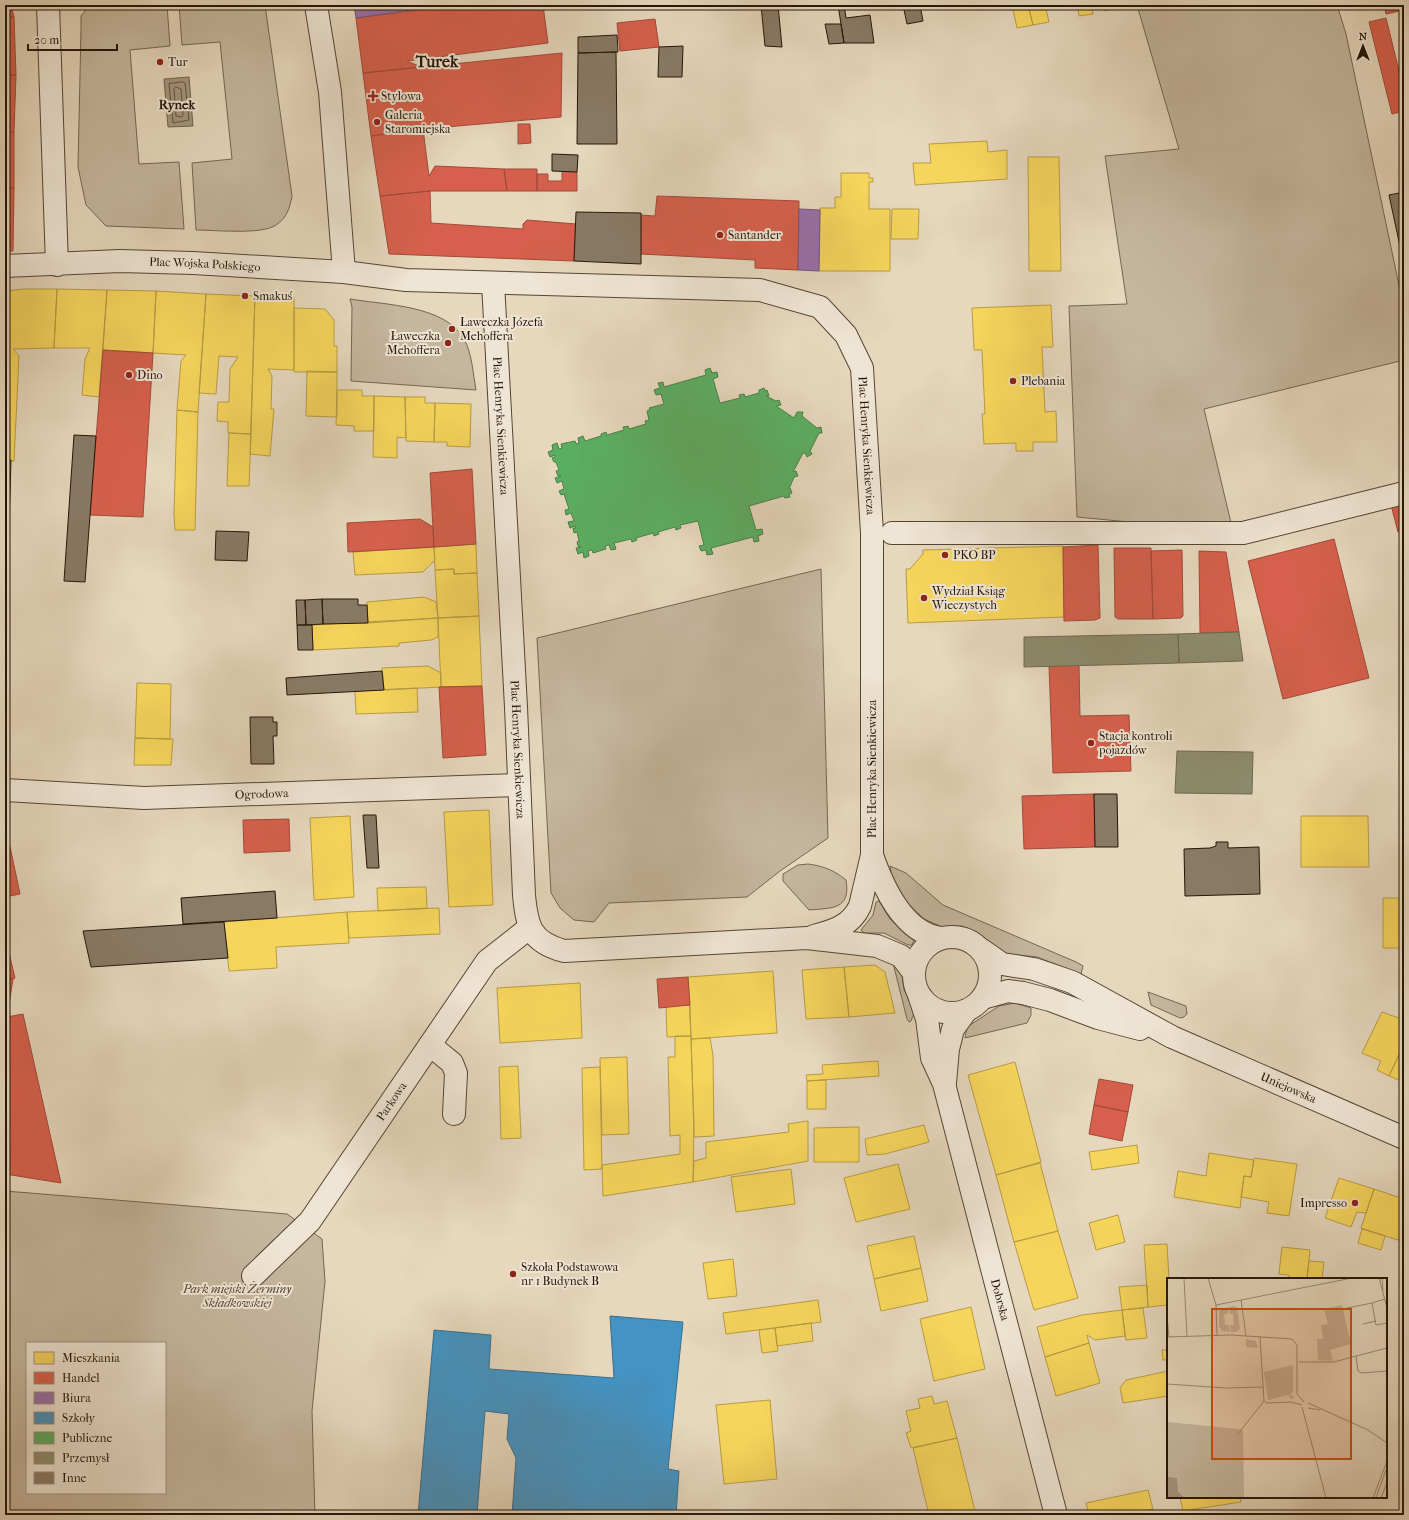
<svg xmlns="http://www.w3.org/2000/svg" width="1409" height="1520" font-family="'IM FELL French Canon',serif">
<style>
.green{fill:#c5b69e;stroke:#746652;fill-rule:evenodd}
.water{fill:#a4957f;stroke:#71624f}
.homes{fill:#f6d55c;stroke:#b79c42}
.shops{fill:#d6604d;stroke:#a14a38}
.offices{fill:#9970ab;stroke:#76557a}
.schools{fill:#4393c3;stroke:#3a6e8b}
.public{fill:#5aae61;stroke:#4a8046}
.industry{fill:#8c8c6e;stroke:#6d694f}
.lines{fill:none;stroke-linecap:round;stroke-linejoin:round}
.shore{stroke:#645643;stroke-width:1}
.building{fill:#897a66;stroke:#241607}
.minor-casing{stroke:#544634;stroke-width:24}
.minor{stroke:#efe5d4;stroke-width:22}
.poi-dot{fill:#8f2418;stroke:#efe5d4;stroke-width:1.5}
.labels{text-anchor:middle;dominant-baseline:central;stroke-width:4;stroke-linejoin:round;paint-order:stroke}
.poi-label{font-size:12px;fill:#241607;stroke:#efe5d4;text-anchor:start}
.street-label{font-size:12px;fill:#241607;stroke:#efe5d4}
.park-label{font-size:12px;font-style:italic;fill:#544634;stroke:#efe5d4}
.neighbourhood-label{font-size:13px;font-weight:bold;fill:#241607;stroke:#efe5d4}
.district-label{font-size:16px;font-weight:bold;fill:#241607;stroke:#efe5d4}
.inset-road{fill:none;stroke:#988a74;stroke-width:1}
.view{fill:#cb4f0b;fill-opacity:0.15;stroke:#cb4f0b;stroke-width:2}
.inset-edge{fill:none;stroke:#241607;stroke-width:2}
</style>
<rect width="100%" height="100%" fill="#e6d7bd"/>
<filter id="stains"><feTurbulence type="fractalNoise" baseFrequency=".005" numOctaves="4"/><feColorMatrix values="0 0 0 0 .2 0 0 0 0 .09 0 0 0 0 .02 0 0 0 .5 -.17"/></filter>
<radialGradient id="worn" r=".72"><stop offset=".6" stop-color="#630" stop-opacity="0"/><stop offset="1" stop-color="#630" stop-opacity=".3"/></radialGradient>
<path class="green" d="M90,5H167L170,46L130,50L139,164L179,162L184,229L106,226L86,205L78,167L81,29V16Z
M179,5H265L292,196C290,207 287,218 276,225C262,235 214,230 196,230L192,163L232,159L220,42L182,45Z
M1137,5H1337L1346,34L1404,309V360L1204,409L1231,523L1203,529L1077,517L1069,306L1127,304L1105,156L1179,149Z
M350,299C385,305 445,305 464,339C472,353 473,374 476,390L351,381L352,307Z
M821,569L828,838L780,871L747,897L609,903L594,922L574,920L560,908L551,893L537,638Z
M808,864C823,866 834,870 846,880C851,910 832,908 809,910L783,881V874L798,865Z
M890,866L906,873L943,905L1076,962L1083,966L1081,974L1037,957L1008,954L998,950L983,937L962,926L942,927L924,919L907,903L892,878Z
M879,901L890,919L914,940L912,945H908L884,933H864L861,930L873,915L876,902Z
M893,963L899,970L902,976L904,989L914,1013L911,1021L909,1022L907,1019Z
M1148,992L1186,1006L1187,1014L1184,1017L1180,1018L1151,1005Z
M1015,1003L1031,1008V1015L1027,1023L965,1038L967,1027L999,1006Z
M5,1191L287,1214L322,1239L325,1281L312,1411L315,1515H5ZM27,1343H165V1493H27Z"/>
<path class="water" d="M189,77L193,126L168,127L164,79Z"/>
<path class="homes" d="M1012,5H1028L1033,25L1017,28Z
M1028,5H1045L1049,22L1033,25Z
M1091,5L1093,14L1079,16L1078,7Z
M1103,5H1122L1123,6L1105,11Z
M987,141L988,152L1007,150V179L915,185L913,163H931L929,144Z
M1028,157H1059L1061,271H1029Z
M841,173H869V178H873V182H869V209H890V271H819L820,208H835V197H841Z
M892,209H919L918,239H891Z
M24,289H57L54,348L13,349L19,356L14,461L5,460V291Z
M57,289L107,290L99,397L82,395L85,359L90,348H54Z
M107,290L156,291L153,353L103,350Z
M156,291L206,294L198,412L177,410L181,361L186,355L153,353Z
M206,294L255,296L251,434L228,433V422L217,421L218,402H229L230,369L238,357L219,356L216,394L199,393Z
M255,296L294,297V370L268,369L272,376L271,409H274L270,456L250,454Z
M1051,305L1053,347H1042L1045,412L1056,411L1057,442H1033V451H1016V443L984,444L982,414H985L982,350H974L972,308Z
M294,308L325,309L334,320V346H337V372H294Z
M307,371L337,372V417L306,416Z
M337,390H362V396H374V431H354V426L336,425Z
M374,396L405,397L406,438L397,437V458L373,457Z
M405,397H425V403H435L434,442L406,441Z
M435,403L471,404L470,447L447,446V442H434Z
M177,410L198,412L195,530H175L174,514Z
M229,433L251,434L249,486H227Z
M476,544L477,573L454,574V569L435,570L434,547Z
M1063,546L1064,617L908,623L906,569H910L923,554V550Z
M434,547L435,560L423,572L355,575L353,552Z
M454,569V574L477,573L479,616L438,618L435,570Z
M424,597L436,602L438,618L368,623L367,602Z
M479,616L482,686L441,687L438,618Z
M438,618V637L431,640L399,643V646L313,650L312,625Z
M428,666L441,673V687L384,690L382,668Z
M137,683L171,684L170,739L135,738Z
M417,688L418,712L356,714L355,691Z
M135,738L173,739L171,765H134Z
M489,810L493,905L449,907L444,812Z
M350,816L354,897L314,900L310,818Z
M1301,816H1368L1369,867H1301Z
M426,887L427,908L378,911L377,888Z
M1383,898H1404V948H1383Z
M439,908L440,934L349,938L347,912Z
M347,912L349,943L276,947L277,968L229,971L224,922Z
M875,965L885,972L895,1013L849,1017L844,967Z
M844,967L849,1017L806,1019L802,970Z
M773,971L777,1033L691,1039L688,977Z
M580,983L582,1038L500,1043L497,988Z
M690,1005L691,1036L667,1037L666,1006Z
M1382,1012L1404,1020V1044L1389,1076L1377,1070L1381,1061L1362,1053Z
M675,1036H691L694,1124L693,1182L603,1196L602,1165L680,1154V1135L670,1136L668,1057H675Z
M710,1038L713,1055L714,1136L694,1137L691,1039Z
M1404,1044V1082L1389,1076Z
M627,1057L629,1134L602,1135L600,1058Z
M878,1061L879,1076L807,1081L806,1075L823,1074L822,1065Z
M1015,1062L1041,1162L996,1175L968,1075Z
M518,1066L521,1138L501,1139L499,1067Z
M600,1067L602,1169L584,1170L582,1068Z
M826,1080V1109H807V1081Z
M808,1121V1161L693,1182L694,1161L706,1158V1142L789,1132L788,1124Z
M924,1125L929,1142L885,1154L867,1155L865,1139Z
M859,1127V1162H814V1128Z
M1137,1145L1139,1163L1092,1170L1089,1152Z
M1209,1153L1254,1160L1251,1177L1244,1176L1240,1208L1174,1197L1178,1171L1206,1176Z
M1254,1158L1297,1164L1289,1216L1267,1213L1269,1202L1241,1197L1244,1176L1251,1177Z
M1040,1163L1058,1231L1014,1242L996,1175Z
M898,1164L910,1209L856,1222L844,1178Z
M791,1169L795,1204L736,1212L731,1177Z
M1339,1178L1374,1189L1366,1213L1357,1212L1351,1227L1325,1218Z
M1374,1189L1404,1199V1232L1401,1241L1361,1228Z
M1118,1215L1125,1242L1096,1250L1089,1223Z
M1362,1229L1385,1236L1381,1250L1358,1243Z
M1058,1231L1078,1298L1034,1310L1014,1242Z
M914,1236L921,1268L874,1279L867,1246Z
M1167,1244L1169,1279L1168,1305L1148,1307L1144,1245Z
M1282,1247L1310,1250L1307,1279H1289V1275L1279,1274Z
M733,1259L737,1296L708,1299L703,1263Z
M1309,1261L1324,1262L1322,1279H1307Z
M921,1268L928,1301L881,1311L874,1279Z
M1147,1285L1148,1307L1122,1310L1119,1287Z
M818,1300L821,1322L726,1334L723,1313Z
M971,1307L985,1369L934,1381L920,1319Z
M1143,1308L1147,1338L1126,1340L1122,1310Z
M1122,1310L1125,1336L1095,1340L1087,1335L1089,1343L1045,1357L1037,1327L1082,1315Z
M811,1323L813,1341L777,1346L775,1328Z
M775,1328L778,1351L762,1353L759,1330Z
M1089,1343L1100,1383L1056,1396L1045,1357Z
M1162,1350H1168V1360H1163Z
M1168,1371V1396L1123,1403L1120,1388L1126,1380Z
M932,1396L934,1404L947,1401L957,1438L911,1448L906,1433L911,1431L906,1411L920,1408L918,1399Z
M770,1400L777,1479L724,1484L716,1405Z
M957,1438L975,1511L958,1515H929L913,1448Z
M1148,1490L1153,1509L1133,1515H1089L1086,1503Z
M1180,1497H1240L1241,1502L1183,1511Z"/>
<path class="shops" d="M5,5H11L14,17L5,18Z
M458,5H543L548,43L407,61L421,67L363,73L356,18Z
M1384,5H1404V10L1386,14Z
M14,17L16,75H5V18Z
M1386,18L1404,91V111L1392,114L1369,22Z
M655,19L659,47L620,51L617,23Z
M562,53L561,117L423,129L371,136L363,73Z
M5,75H16L14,132L5,131Z
M518,124H530L531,143L518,144Z
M423,129L429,176L435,166L504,169L507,191H430L380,196L371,136Z
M5,131L14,132V188H5Z
M504,169H537V191H507Z
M562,171L577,172V191H537V174H548V181H562Z
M5,188H14L13,251H5Z
M430,191L431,223L523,229V224L527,220L576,224L574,261L389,254L380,196Z
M657,196L799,201L798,270L755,268V260L641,254V215L655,216Z
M103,350L153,353L143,517L90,515Z
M472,469L476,544L434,547L430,473Z
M1404,502V531L1398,532L1391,505Z
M420,519L433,527L434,547L348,552L347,523Z
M1334,539L1369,678L1283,699L1248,561Z
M1098,545L1100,618L1095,620L1064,621L1063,547Z
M1114,548H1151L1153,619H1118L1115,617Z
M1182,550L1183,616L1181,618L1153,619L1151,551Z
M1199,551L1226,552L1239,632L1200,633Z
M1079,665L1080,716L1129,715L1131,771L1053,773L1049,666Z
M482,686L486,755L443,758L439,687Z
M1094,794L1095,847L1024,849L1022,796Z
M289,819L290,851L244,853L243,820Z
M5,823L20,894L5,897Z
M5,936L15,978L11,979L5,978Z
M688,977L690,1005L659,1008L657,979Z
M5,978L13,979L7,1017L23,1014L61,1183L5,1174Z
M1099,1079L1133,1085L1128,1112L1094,1105Z
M1094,1105L1128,1112L1122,1141L1089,1134Z"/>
<path class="offices" d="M354,5H409L411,10L356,18Z
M799,209L820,210L819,271L798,270Z"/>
<path class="schools" d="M610,1316L683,1322L668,1469L679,1471L676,1515H512L516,1458L507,1439L509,1414L485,1411L477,1515H418L434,1330L491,1335L489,1369L614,1378Z"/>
<path class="public" d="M710,368L712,373L717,372L718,377L713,379L720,403L740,398L739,395L744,394L745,397L759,393V390L764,388L765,391L767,390L769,396H766L776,401L779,400L781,405L776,406L794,418L797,412H803L802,416L817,428L821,427L822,433H819L810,451L812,454L807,457L805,453H803L793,472L796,471L798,476L794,477L789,489L790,488L792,493L789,494L790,497L785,498L784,496L749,506L756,530L762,529L763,534L758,536L759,541L754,542L753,537L711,548L713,554L707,555L706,550L701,551L699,546L704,545L698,521L680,525L681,528L676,530L675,527L658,532L659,534L654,536L653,533L636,538L637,540L632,542L631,539L614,543L616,549L611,550L609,545L605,546L606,549L593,553L592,550L588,551L589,556L584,558L583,552L578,554L576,548L581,547L578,546L577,542L579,541L577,532L574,533L573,528H576L575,526L570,528L568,522L574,521L571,513L566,515L565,510L569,509L564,494L561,495L559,491L564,489L562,481L557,483L555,478L561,476L560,475L558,476L556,471L559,470L556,462H554L552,458L555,457V455L550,457L548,452L553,450L552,445L557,443L559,449L562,448L561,444L575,441L576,444L579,443L578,438L583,436L585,441L601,436V434L606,432L607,435L624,430L623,427L628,426L629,429L646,424L645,421L649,420L647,411L650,410L649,408L664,404L661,394L656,395L654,390L660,388L658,383L663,382L664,387L706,375L705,370Z"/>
<path class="industry" d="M1239,632L1243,661L1179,663L1178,634Z
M1178,634L1179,663L1024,667V637Z
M1177,751L1253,752L1252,794L1175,793Z"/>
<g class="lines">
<path class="shore" d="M183,82L185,83L189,120L173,123L169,84Z
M176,87L181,89L183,115L182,117L176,116L174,89Z"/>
</g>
<path class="building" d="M761,5H778L782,47L765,46Z
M838,5H844L846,18L870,15L874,43H844Z
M903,5H920L923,21L907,24Z
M825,24H841L844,43L829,44Z
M617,35L618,52L578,53V37Z
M683,46L682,77H658L659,47Z
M616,52L617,144H577L578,53Z
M552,154L578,155L577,172L552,171Z
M1404,192V265L1389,195Z
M576,212L641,213V264L574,261Z
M74,435L96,436L85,582L64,581Z
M5,460H11L9,525L5,524Z
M5,524L9,525L5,567Z
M216,531L249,532L247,561L215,560Z
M322,599L323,624L306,625L305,600Z
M322,599H358V605H367L368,623L323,624Z
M296,600H305L306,625H297Z
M297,625H312L313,650H298Z
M382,671L384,690L287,695L286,678Z
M250,717H273V722H277V736H273L274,764H251Z
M1094,794H1117L1118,847H1095Z
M363,815H376L379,868H367Z
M1216,842H1228V848L1259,847L1260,894L1185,896L1184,849L1210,848L1216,846Z
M275,891L277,918L183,924L181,898Z
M224,922L228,958L91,967L83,931Z"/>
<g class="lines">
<defs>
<g id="minor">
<path d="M48,5L57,265"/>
<path d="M316,5L330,92L344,272"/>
<path id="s1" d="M5,266L120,261L193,263L344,272L406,280L760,290L820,307L846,335L862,368L872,533V855C883,887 903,933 941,938"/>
<path id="s2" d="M493,283L516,707L524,895C527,927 531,942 564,951L807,938L877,946L901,956L914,973"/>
<path d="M892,533H1243L1404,493"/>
<path id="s3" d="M5,790L144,798L518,785"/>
<path d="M814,936C833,931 851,926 860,906L872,855"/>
<circle cx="952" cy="975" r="38"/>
<path id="s4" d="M982,950L1002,964L1034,969L1072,982L1172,1037L1404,1138"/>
<path id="s5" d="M919,995L927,1019L932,1058L944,1084L1056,1515"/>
<path d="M983,998L1008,991L1023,993L1050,1000L1098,1018L1140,1029"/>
<path d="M430,1045L452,1063L456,1073L454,1114"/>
<path d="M945,1083L948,1049L953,1029L966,1011"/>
<path id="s6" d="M253,1276L310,1221L487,961L529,928"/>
</g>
</defs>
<use href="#minor" class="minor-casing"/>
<use href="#minor" class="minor"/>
</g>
<g class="poi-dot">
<circle cx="160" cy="62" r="4"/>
<path d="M371 90h4v4h4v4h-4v4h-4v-4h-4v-4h4z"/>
<circle cx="377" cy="122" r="4"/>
<circle cx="720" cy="235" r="4"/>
<circle cx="245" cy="296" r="4"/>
<circle cx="452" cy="329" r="4"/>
<circle cx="448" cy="343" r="4"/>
<circle cx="129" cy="375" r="4"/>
<circle cx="1013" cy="381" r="4"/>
<circle cx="945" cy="555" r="4"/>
<circle cx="924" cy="598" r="4"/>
<circle cx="1091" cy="743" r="4"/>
<circle cx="1355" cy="1203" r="4"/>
<circle cx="513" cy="1274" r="4"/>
</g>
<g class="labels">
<g class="poi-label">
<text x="168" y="62">Tur</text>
<text x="381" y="96">Stylowa</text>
<text x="385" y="115">Galeria<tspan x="385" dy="14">Staromiejska</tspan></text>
<text x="728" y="235">Santander</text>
<text x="253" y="296">Smakuś</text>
<text x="460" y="322">Ławeczka Józefa<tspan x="460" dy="14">Mehoffera</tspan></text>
<text x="440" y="336" text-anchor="end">Ławeczka<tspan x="440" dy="14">Mehoffera</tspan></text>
<text x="137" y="375">Dino</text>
<text x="1021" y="381">Plebania</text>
<text x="953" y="555">PKO BP</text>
<text x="932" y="591">Wydział Ksiąg<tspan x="932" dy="14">Wieczystych</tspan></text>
<text x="1099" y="736">Stacja kontroli<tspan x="1099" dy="14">pojazdów</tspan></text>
<text x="1347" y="1203" text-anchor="end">Impresso</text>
<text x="521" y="1267">Szkoła Podstawowa<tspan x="521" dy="14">nr 1 Budynek B</tspan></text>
</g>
<g class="street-label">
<text stroke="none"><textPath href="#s1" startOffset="200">Plac Wojska Polskiego</textPath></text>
<text stroke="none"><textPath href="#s2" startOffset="143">Plac Henryka Sienkiewicza</textPath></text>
<text stroke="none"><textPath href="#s1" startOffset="971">Plac Henryka Sienkiewicza</textPath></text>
<text stroke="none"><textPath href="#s2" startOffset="467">Plac Henryka Sienkiewicza</textPath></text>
<text transform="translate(872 769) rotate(-90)">Plac Henryka Sienkiewicza</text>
<text stroke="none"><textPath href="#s3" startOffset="257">Ogrodowa</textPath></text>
<text stroke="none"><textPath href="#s4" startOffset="338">Uniejowska</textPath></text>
<text stroke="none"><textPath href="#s6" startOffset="224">Parkowa</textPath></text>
<text stroke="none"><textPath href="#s5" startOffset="316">Dobrska</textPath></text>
</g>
<g class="park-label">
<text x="237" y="1289">Park miejski Żerminy<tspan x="237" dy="14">Składkowskiej</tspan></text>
</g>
<g class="neighbourhood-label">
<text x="177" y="104">Rynek</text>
</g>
<g class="district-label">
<text x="437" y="61">Turek</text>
</g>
</g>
<g transform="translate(1167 1278)">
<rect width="220" height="220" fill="#e6d7bd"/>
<path d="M175,27L184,66L163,72L166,83L151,82L150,61H156L154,47L161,46L157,31ZM67,28L70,29L73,51L70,54H64L63,47H67L66,36H63L62,29ZM61,29V36H57L58,47H62L63,54L55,53L52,48V33ZM79,61L89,63L91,70L79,69ZM126,87V114L123,116L128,120L124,121L121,117L101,122L97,94ZM0,144L73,151L76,153L77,220H0Z" fill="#c5b69e"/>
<path d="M0,199L10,200L11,214L18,220H0Z" fill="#a4957f"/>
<path class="inset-road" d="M17,0L20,58M41,0L49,27L50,57M212,0L220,30M215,0L216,13M74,22L79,58M205,25L218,21M49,27L185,0M180,30L205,25L209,47L220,45M0,38L2,59M196,46L209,43M0,59L64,57L125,61L130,67V116L137,124M93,59L97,123L100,125L124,124L135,127M220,70L189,78L191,93L195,95L220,93M132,84H167L189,78M0,106L59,110L96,109M141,125L201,152L220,165M135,129L159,220M141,130L153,132M70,157L97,123M206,220L220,183M209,220L220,189M214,220L220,204"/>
<path class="view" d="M45,31H184V181H45Z"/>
<rect width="220" height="220" class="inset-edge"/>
</g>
<rect width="1409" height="1520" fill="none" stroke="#e6d7bd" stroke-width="20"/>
<rect x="6" y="6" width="1397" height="1508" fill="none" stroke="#241607" stroke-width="2"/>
<rect x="10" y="10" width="1389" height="1500" fill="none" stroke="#241607"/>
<rect x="26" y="1342" width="140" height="152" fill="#efe5d4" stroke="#9e9282"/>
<rect x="34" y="1352" width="20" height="12" fill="#f6d55c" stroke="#9e9282"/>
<text x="62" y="1362" font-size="12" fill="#241607">Mieszkania</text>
<rect x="34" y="1372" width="20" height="12" fill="#d6604d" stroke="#9e9282"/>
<text x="62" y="1382" font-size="12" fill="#241607">Handel</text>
<rect x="34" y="1392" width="20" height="12" fill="#9970ab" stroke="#9e9282"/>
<text x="62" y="1402" font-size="12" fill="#241607">Biura</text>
<rect x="34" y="1412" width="20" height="12" fill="#4393c3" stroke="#9e9282"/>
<text x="62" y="1422" font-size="12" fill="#241607">Szkoły</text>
<rect x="34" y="1432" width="20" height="12" fill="#5aae61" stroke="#9e9282"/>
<text x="62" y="1442" font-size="12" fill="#241607">Publiczne</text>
<rect x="34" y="1452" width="20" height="12" fill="#8c8c6e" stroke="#9e9282"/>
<text x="62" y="1462" font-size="12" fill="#241607">Przemysł</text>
<rect x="34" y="1472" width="20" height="12" fill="#897a66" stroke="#9e9282"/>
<text x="62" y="1482" font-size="12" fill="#241607">Inne</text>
<g transform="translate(1363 46)" stroke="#efe5d4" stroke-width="3" paint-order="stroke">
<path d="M0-3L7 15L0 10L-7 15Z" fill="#241607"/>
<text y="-6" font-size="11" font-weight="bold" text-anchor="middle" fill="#241607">N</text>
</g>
<path d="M28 44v6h89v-6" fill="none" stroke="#241607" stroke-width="2"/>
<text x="34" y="44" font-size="12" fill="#241607" stroke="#efe5d4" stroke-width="3" paint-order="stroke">20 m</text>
<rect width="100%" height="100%" filter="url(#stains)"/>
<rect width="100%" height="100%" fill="url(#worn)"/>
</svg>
